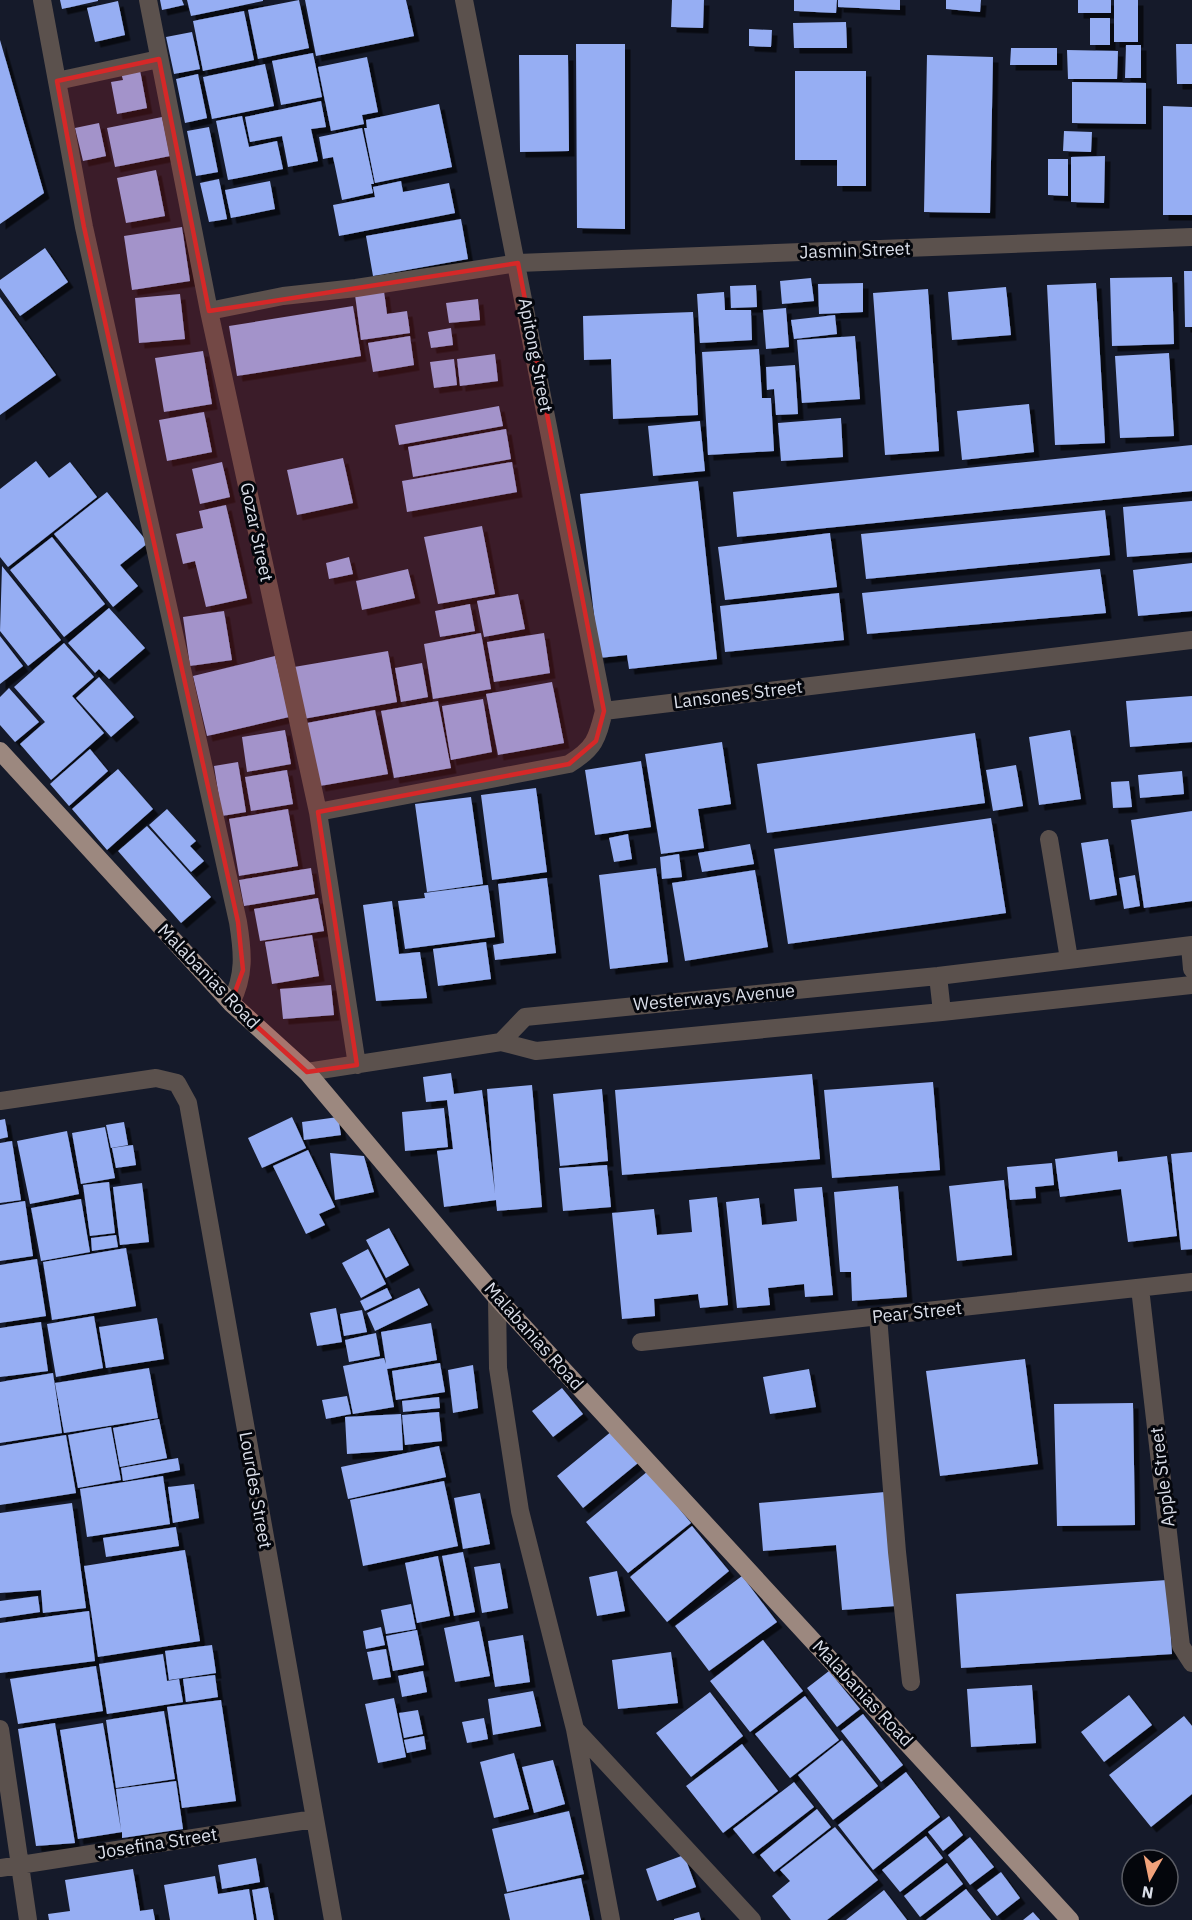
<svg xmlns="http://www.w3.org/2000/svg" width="1192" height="1920" font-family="'IBM Plex Sans',sans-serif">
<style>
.building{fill:#96aef3;filter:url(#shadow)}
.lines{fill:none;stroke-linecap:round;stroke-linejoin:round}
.minor{stroke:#5b514d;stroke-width:18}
.major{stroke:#9c887f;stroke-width:18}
.marked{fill:#d62828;fill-opacity:0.2;stroke:#d62828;stroke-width:4.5;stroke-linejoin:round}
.labels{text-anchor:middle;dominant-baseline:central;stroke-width:6;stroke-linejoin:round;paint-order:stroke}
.street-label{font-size:18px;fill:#dadee9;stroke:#04060c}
</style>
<defs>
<filter id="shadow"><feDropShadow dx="5.5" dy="5.5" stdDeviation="0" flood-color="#0009"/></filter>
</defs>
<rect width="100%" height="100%" fill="#151a2a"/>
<path class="building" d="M60,0H98V1L62,9Z
M160,0H182L184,5L162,10Z
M187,0H263V1L191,16Z
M299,0L309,48L258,59L248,10Z
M305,0H406L414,36L316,56Z
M672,0H704L703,28L671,27Z
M794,0H837L836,13L794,11Z
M838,0H900V10L838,7Z
M946,0H981L980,12L946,9Z
M1078,0H1111V13H1078Z
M1114,0H1138V42H1114Z
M118,1L125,35L95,42L87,8Z
M244,11L254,60L203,71L193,21Z
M1090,18H1110V45H1090Z
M846,22L847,48H794L793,23Z
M749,29L772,30L771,47L749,46Z
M192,32L200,69L174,74L166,37Z
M0,40L44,193L0,224Z
M576,44H625V229L577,228Z
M1176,44H1192V84H1177Z
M1126,45H1141V78H1125Z
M1011,48H1057V65H1010Z
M1067,50L1118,51L1117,79H1068Z
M313,53L322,97L281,105L272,61Z
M519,55H568L569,151L520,152Z
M927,55L993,57L990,213L924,212Z
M367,57L378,112L362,115L364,124L331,131L318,67Z
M265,64L274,106L212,119L203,77Z
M140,70L147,108L117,114L111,82L123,80L121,73Z
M795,71H866V186H837V160H795Z
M198,74L207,118L185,123L176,79Z
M1072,82L1146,83V124L1072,123Z
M321,101L326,127L311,129L318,161L288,167L282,136L250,142L245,117Z
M439,104L452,167L375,183L364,128H367L366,120Z
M1163,106L1192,107V215H1163Z
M242,116L249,147L277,141L283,169L228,180L216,121Z
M162,117L170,156L115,167L107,128Z
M99,123L106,156L83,161L75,128Z
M209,127L218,172L196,176L187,131Z
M362,128L374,184H371L373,193L342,200L333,157L323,159L319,137Z
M1064,131L1092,132L1091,152L1063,151Z
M1105,156L1104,203L1071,202V157Z
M1048,159H1068V196L1048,195Z
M156,170L165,216L126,223L117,178Z
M219,179L227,219L209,222L200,183Z
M270,181L275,209L231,218L225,190Z
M401,181L403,192L449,183L455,213L339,236L333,205L375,197L373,187Z
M461,219L468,259L373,276L366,236Z
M182,227L190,281L132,290L124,236Z
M45,248L68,282L20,316L0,288V280Z
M1184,271H1192V327H1185Z
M1172,277L1174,344L1112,346L1110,278Z
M811,278L814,301L782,304L780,281Z
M863,283V312L819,314L818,284Z
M1096,283L1105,443L1055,445L1047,285Z
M756,285L757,307L731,308L730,286Z
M1006,287L1011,335L952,340L948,292Z
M928,289L939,451L885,455L873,293Z
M384,291L387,314L407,311L410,333L361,340L355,295Z
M724,292L725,310H751L752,340L700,343L697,294Z
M180,294L185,339L139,343L135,298Z
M0,297L56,375L0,415Z
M478,299L480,320L449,323L446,303Z
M353,306L361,356L237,376L229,326Z
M786,308L789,347L766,349L763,310Z
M693,312L698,415L613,419L611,359L584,360L583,316Z
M835,315L837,334L794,339L791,320Z
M451,328L453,345L431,348L428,332Z
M410,336L414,365L373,372L368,343Z
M855,336L860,399L802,403L797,340Z
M759,349L762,398H771L774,451L708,455L702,352Z
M203,351L212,404L164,412L155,358Z
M1169,353L1174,436L1120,438L1115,356Z
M495,354L498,381L460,386L457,359Z
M454,359L457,385L434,388L430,362Z
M795,365L798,414L776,415L774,389L767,390L766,367Z
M1029,404L1034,452L962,460L957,411Z
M499,406L503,426L399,445L395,425Z
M204,412L212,452L167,461L159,420Z
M841,418L843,457L781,461L778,423Z
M700,421L705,471L653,476L648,426Z
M506,429L511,459L413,477L408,447Z
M1192,445V491L737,537L733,492Z
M343,458L353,503L297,515L287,470Z
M36,461L49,478L70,462L97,497L8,567L0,557V489Z
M222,462L230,497L200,504L192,469Z
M512,462L517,492L407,512L402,481Z
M698,481L717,659L629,669L627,655L599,658L580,494Z
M107,492L148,543L120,565L138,586L113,607L54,534Z
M1192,501V552L1127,557L1123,507Z
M226,505L247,598L206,607L195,561L183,564L176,534L203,528L199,511Z
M1105,510L1110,555L866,579L861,534Z
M482,526L495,594L438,604L424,537Z
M830,533L837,587L725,600L718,547Z
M52,537L105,604L64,637L10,570Z
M349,557L353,574L329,579L326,563Z
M1192,563V611L1138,616L1133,570Z
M2,566L61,640L28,666L0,631Z
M408,569L415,598L362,610L356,581Z
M1100,569L1106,613L867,634L862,593Z
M839,593L844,640L725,652L720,606Z
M518,594L525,629L484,637L477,601Z
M470,604L475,631L440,637L435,611Z
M109,608L145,648L109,679L99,669L95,673L68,643Z
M224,611L232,660L190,666L183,617Z
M481,633L491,689L433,699L424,644Z
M544,633L550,673L494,682L487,642Z
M0,636L23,666L0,684Z
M64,643L94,677L72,696L104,733L51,780L20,744L45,722L14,687Z
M388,651L397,702L303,719L294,667Z
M275,656L289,717L207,736L193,676Z
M422,663L428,697L401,702L395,668Z
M99,677L134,717L111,737L76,698Z
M552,682L564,743L498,755L486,694Z
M9,688L39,722L15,742L0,725V697Z
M1192,696V742L1130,747L1126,701Z
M483,699L492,752L451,760L442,706Z
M438,701L451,768L394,778L381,711Z
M375,710L388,774L320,786L307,723Z
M285,730L291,764L247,772L242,737Z
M1070,730L1081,799L1039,805L1029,737Z
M975,733L985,803L767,833L757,764Z
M722,742L731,804L698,809L704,848L661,854L645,754Z
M90,749L108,771L69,806L50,784Z
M641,761L651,827L595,835L585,770Z
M238,762L246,812L222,816L214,766Z
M1016,765L1023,806L993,811L986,770Z
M118,769L153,809L107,850L72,809Z
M287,770L293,804L251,811L245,777Z
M1182,771L1184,794L1140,798L1138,775Z
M1129,781L1132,807L1113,808L1111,782Z
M536,788L547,872L492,880L481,795Z
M471,797L483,884L427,892L415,804Z
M167,809L196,841L190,846L204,861L191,872L149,825Z
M288,809L298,866L239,876L229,819Z
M1192,811V901L1144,908L1131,820Z
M991,818L1006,913L788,944L774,849Z
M147,826L211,897L181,923L118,851Z
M628,834L632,859L614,862L609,838Z
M1108,839L1117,895L1090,900L1081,843Z
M750,844L754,864L702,872L698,853Z
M679,854L682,877L662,879L660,857Z
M311,868L315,894L244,906L239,880Z
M656,868L668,962L610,969L599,875Z
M755,870L768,947L685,961L672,883Z
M1135,875L1140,906L1124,909L1119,878Z
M547,878L556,953L495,960L493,945L504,943L498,884Z
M488,885L495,937L405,949L398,901L425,898L424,893Z
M318,898L324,931L260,941L254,909Z
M392,901L399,954L420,952L427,998L376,1001L363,905Z
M312,935L319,976L272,984L265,942Z
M486,942L491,979L438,986L433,949Z
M331,985L334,1015L283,1019L280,989Z
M451,1073L454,1094L482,1090L495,1193L487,1089L532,1085L542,1207L497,1211L496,1200L444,1207L437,1151L453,1149L447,1100L426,1102L423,1077Z
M812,1074L820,1159L622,1175L615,1090Z
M933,1082L940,1170L832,1178L824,1090Z
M602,1089L608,1161L560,1166L553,1094Z
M444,1108L448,1147L405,1151L402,1112Z
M292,1117L306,1148L262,1168L248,1138Z
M338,1117L341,1135L304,1140L302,1122Z
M5,1119L8,1137L0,1139V1120Z
M124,1122L128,1145L111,1148L106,1125Z
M105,1127L115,1178L81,1184L72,1133Z
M67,1131L79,1194L30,1204L17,1141Z
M12,1141L21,1200L0,1203V1143Z
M133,1145L136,1165L116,1168L112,1148Z
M308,1150L335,1207L319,1214L325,1225L306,1234L273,1166Z
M1117,1151L1118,1162L1167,1156L1177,1236L1128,1242L1121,1189L1060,1197L1055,1159Z
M1192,1152V1249L1181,1250L1171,1154Z
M330,1153L364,1156L374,1192L335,1200Z
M1052,1163L1054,1185L1035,1187L1036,1198L1010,1200L1007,1167Z
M607,1165L611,1207L563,1211L559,1168Z
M1004,1180L1012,1255L957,1261L949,1186Z
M109,1182L115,1233L90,1236L83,1185Z
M142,1183L149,1242L120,1245L113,1187Z
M898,1186L907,1297L852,1301L851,1272H840L834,1192Z
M822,1187L833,1295L805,1297L804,1284L768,1288L770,1305L737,1308L726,1202L759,1198L762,1225L797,1221L794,1189Z
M717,1197L728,1305L700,1308L698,1294L654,1299L655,1316L622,1319L612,1213L654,1209L657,1235L692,1232L689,1200Z
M81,1199L90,1252L41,1261L31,1208Z
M25,1201L33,1256L0,1261V1205Z
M389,1228L409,1265L386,1278L366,1240Z
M116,1235L118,1247L92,1251L91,1238Z
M126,1248L136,1306L52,1320L43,1262Z
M368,1249L386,1284L361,1298L342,1263Z
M37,1259L46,1316L0,1323V1265Z
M387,1288L392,1298L365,1311L360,1301Z
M419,1288L428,1305L375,1331L367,1313Z
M336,1308L342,1342L317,1346L310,1313Z
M362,1310L367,1332L344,1336L340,1314Z
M94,1316L103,1368L56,1377L47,1324Z
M157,1318L164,1359L106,1368L99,1327Z
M41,1322L48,1371L0,1377V1328Z
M431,1323L437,1360L387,1369L394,1407L353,1414L343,1366L384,1358L386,1364L381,1332Z
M376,1333L380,1356L349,1362L345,1340Z
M1025,1359L1038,1464L940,1476L926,1371Z
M440,1363L445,1392L396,1400L392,1371Z
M473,1365L478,1408L453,1413L448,1370Z
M149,1368L158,1418L64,1433L55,1383Z
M809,1369L816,1407L770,1414L763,1377Z
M53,1373L62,1433L0,1443V1382Z
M562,1388L583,1414L553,1437L532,1411Z
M347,1396L351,1414L326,1419L322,1400Z
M439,1397L440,1408L403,1412L402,1401Z
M1133,1403L1135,1525L1057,1526L1054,1404Z
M439,1412L442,1441L405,1445L402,1415Z
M401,1414L403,1450L347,1454L345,1417Z
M159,1419L167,1458L120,1467L113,1428Z
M111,1427L121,1480L78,1488L68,1435Z
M612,1431L638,1463L583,1508L557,1476Z
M66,1435L76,1493L0,1505V1446Z
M439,1446L446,1477L348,1499L341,1467Z
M178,1458L180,1470L123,1481L121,1468Z
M648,1471L691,1523L628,1573L586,1522Z
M163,1476L170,1524L87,1537L80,1489Z
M444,1481L458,1546L363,1566L350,1500Z
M194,1484L199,1518L173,1523L168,1487Z
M885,1492L895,1606L842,1610L836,1545L763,1551L759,1503Z
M480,1493L490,1544L463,1549L454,1498Z
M72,1503L86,1608L43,1613L41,1590L0,1593V1513Z
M692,1526L729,1571L667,1622L630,1577Z
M176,1527L179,1546L106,1557L103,1538Z
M185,1550L200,1641L98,1657L84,1566Z
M463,1552L475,1612L454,1616L442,1556Z
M438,1556L450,1616L417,1623L405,1563Z
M500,1563L508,1608L482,1613L474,1567Z
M617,1571L625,1611L597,1616L589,1577Z
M742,1576L777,1622L709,1671L675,1626Z
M1167,1580L1172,1654L961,1668L956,1594Z
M38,1596L40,1612L0,1618V1601Z
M411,1604L416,1629L386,1634L381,1610Z
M89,1611L95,1661L0,1673V1623Z
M479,1621L490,1676L455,1682L444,1628Z
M381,1627L385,1645L366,1649L363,1631Z
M417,1630L424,1665L393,1671L386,1636Z
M523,1635L530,1682L495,1687L488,1641Z
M763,1640L803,1691L750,1732L710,1681Z
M212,1645L216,1673L169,1680L165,1651Z
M386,1649L391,1677L373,1680L367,1652Z
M671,1652L678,1703L618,1709L612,1660Z
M163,1654L167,1681L179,1679L183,1702L107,1714L99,1664Z
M96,1666L103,1711L18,1724L10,1679Z
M423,1671L427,1692L402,1697L398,1676Z
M829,1671L860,1709L837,1727L807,1688Z
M215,1675L218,1697L186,1702L183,1679Z
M1032,1685L1036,1743L971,1747L967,1689Z
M533,1691L541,1726L493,1735L488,1699Z
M710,1692L743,1736L691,1777L656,1733Z
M1129,1695L1152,1725L1104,1762L1081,1732Z
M805,1696L839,1740L790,1778L755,1734Z
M394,1698L406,1757L378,1763L365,1704Z
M221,1700L236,1801L182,1808L167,1707Z
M418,1710L423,1734L404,1738L399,1713Z
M164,1711L175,1779L116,1788L106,1720Z
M863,1714L903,1765L881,1782L841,1731Z
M1184,1716L1192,1726V1794L1151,1827L1109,1775Z
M484,1718L488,1739L467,1743L462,1722Z
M55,1723L75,1843L36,1846L18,1729Z
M103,1723L121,1830L116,1789L176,1781L183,1829L122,1838V1832L78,1839L60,1730Z
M424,1736L426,1749L407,1753L404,1740Z
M842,1740L878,1786L833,1820L798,1775Z
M742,1744L778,1791L723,1833L686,1786Z
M514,1753L529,1809L494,1818L480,1762Z
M553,1760L565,1804L534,1813L522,1767Z
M906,1772L940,1817L873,1870L838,1825Z
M794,1782L814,1807L753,1854L733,1829Z
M817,1809L831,1827L774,1872L760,1855Z
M569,1811L584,1874L507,1892L492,1829Z
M949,1816L963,1835L943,1851L928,1832Z
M835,1827L878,1880L827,1920H791L772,1896L790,1881L780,1870Z
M926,1836L943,1858L900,1892L882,1870Z
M970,1837L994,1867L970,1885L948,1855Z
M684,1855L696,1887L657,1901L646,1869Z
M256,1858L260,1882L222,1889L218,1865Z
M947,1863L963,1884L920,1917L904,1896Z
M133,1869L140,1911L153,1909L155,1920H49L48,1914L70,1911L65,1880Z
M1001,1872L1020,1898L997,1916L977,1890Z
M215,1876L218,1894L249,1889L254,1920H170L164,1885Z
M581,1878L590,1920H510L504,1894Z
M268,1887L274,1920H257L252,1890Z
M966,1889L991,1920H926Z
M884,1890L907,1920H846Z
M699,1912L701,1920H674V1919Z
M1033,1912L1040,1920H1023Z"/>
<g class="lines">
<path class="minor" d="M42,0L84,227L238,922C243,953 245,975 231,1003
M148,0L209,311L318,812L357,1065
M57,81L159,59
M209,311L283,296L356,288L518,263L1192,237
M604,711L1192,640
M318,812L569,764C595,748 597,739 604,711L464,0
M1049,839L1069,959
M1190,946L1192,969
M938,976L942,1012
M501,1042L525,1017L938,976L1192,945
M307,1072L501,1042L536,1051L942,1012L1192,985
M0,1101L156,1078L177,1083L188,1103L333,1920
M1140,1288L1181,1646L1192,1663
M497,1298L498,1368L520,1511L575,1729L611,1920
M878,1316L897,1552L911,1682
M641,1342L1192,1282
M0,1729L28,1920
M576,1730L752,1920
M0,1868L314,1819"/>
<path class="major" d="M0,751L231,1003L307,1072L497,1298L1070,1920"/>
</g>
<path class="marked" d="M159,59L209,311L518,263L604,711L596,741L569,764L318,812L357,1065L307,1072L231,1003L243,970L238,922L84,227L57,81Z"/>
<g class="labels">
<g class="street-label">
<text transform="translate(855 250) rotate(-2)">Jasmin Street</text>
<text transform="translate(536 355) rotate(79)">Apitong Street</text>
<text transform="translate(257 532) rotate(78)">Gozar Street</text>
<text transform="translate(738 694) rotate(-7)">Lansones Street</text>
<text transform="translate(209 976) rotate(46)">Malabanias Road</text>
<text transform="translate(714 997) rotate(-5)">Westerways Avenue</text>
<text transform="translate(917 1312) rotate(-6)">Pear Street</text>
<text transform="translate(534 1336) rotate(48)">Malabanias Road</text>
<text transform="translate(1162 1477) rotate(-97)">Apple Street</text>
<text transform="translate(256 1490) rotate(80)">Lourdes Street</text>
<text transform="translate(863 1693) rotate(47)">Malabanias Road</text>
<text transform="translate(157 1843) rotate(-9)">Josefina Street</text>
</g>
</g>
<g transform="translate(1150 1878) rotate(189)"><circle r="28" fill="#04060c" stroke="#5a5c64" stroke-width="1.5"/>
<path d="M0-4.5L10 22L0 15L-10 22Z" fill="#f1a27b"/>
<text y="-9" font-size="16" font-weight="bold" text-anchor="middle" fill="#dadee9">N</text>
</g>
</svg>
